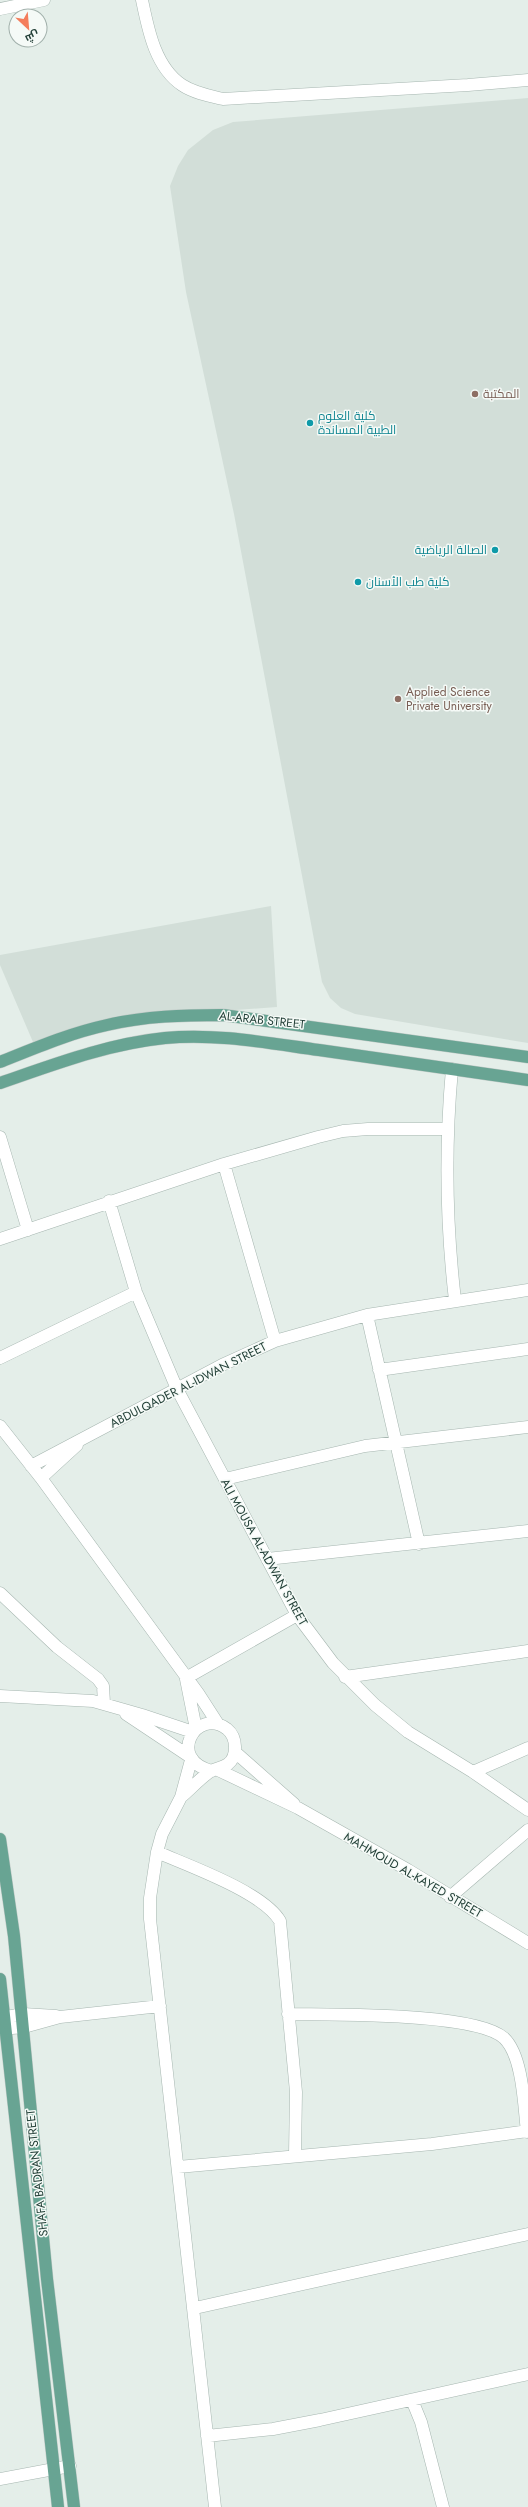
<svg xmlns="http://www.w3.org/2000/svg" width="528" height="2507" font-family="Jost,Cairo,sans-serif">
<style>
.built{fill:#d2ded8}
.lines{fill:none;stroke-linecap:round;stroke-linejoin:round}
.minor-casing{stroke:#a6b6b0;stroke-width:13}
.major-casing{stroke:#c1cac7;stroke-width:13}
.minor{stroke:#fff;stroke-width:12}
.major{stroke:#68a493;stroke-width:12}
.education-dot{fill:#8d6e63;stroke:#f5faf7;stroke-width:1.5}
.culture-dot{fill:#0f9aa8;stroke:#f5faf7;stroke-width:1.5}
.labels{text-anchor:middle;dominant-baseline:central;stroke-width:3;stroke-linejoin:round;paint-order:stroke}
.education-label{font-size:12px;fill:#785e54;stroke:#f5faf7;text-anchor:start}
.culture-label{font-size:12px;fill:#0d838f;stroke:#f5faf7;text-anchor:start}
.street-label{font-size:12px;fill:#234038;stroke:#f5faf7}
</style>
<rect width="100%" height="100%" fill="#e4eee9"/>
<path class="built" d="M528,98V1043L355,1014L341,1008L330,998L322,982L234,514L186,292L170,186L178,166L188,150L213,130L233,122Z
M271,906L277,1007L112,1019L33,1042L0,965V955Z"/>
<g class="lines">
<defs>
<path id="minor" d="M142,0C148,29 155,67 182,85C194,93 210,96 223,99L468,85L528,80
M0,9L44,0
M452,1069C445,1146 446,1223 455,1300
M0,1137L28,1230
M224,1164L275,1341
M109,1201L136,1292L177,1389L297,1615L333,1663L375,1705L408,1732L473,1772L528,1810
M0,1239L224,1164L318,1137L343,1131L368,1129H447
M367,1315L419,1544
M0,1358L136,1292
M379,1370L528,1349
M0,1426L41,1478L198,1693L218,1724
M31,1466L222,1365L275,1341L367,1315L528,1290
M41,1478L77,1445
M225,1479L365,1446L528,1427
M267,1559L528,1531
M0,1593L57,1647L98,1679L103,1686L104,1703
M345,1677L528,1651
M186,1678L297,1615
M186,1679L196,1729
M0,1696L93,1701L142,1715L193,1732
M126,1714L189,1756
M235,1752L294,1804
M191,1760L181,1797L162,1834L157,1852L150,1898V1919L215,2507
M218,1770L298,1808L408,1870L528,1943
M473,1772L528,1748
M181,1797C191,1789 200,1778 211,1771C216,1768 222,1768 228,1764C238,1756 237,1737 227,1729C196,1706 166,1760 212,1771
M157,1852C189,1866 263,1892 280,1921L296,2092L295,2155
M450,1897L528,1830
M288,2014C331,2015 475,2012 504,2038C523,2056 524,2106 527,2132
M0,2018L23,2014L56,2016
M0,2029L24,2027L60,2017L160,2006
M178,2167L432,2144L528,2131
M195,2308L528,2234
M412,2400L421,2422L443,2507
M207,2436L273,2429L320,2420L528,2374
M0,2479L70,2466"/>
<path id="major" d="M0,1062C35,1048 70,1033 107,1025C145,1016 184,1015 223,1015L528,1057
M0,1083C55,1064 107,1044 165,1038C216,1033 268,1043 319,1050C388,1060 458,1070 528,1080
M0,1839L14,1936L47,2279L74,2507
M0,1979L58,2507"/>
</defs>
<use href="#minor" class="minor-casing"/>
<use href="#major" class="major-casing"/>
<use href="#minor" class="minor"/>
<use href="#major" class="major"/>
</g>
<g class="education-dot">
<circle cx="475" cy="394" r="4"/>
<circle cx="398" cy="699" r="4"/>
</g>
<g class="culture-dot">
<circle cx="310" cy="423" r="4"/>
<circle cx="495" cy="550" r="4"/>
<circle cx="358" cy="582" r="4"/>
</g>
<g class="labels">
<g class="education-label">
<text x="483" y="394">المكتبة</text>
<text x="406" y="692">Applied Science<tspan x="406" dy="14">Private University</tspan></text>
</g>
<g class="culture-label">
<text x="318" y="416">كلية العلوم<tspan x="318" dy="14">الطبية المساندة</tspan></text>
<text x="487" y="550" text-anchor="end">الصالة الرياضية</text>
<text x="366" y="582">كلية طب الأسنان</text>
</g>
<g class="street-label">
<text transform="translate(262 1020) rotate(6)">AL-ARAB STREET</text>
<text transform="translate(188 1385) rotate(-27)">ABDULQADER AL-IDWAN STREET</text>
<text transform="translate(264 1552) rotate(61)">ALI MOUSA AL-ADWAN STREET</text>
<text transform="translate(413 1875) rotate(30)">MAHMOUD AL-KAYED STREET</text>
<text transform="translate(37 2173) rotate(-96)">SHAFA BADRAN STREET</text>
</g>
</g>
<g transform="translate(28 28) rotate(154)"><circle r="19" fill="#f5faf7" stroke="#a1b0ab"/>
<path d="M0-3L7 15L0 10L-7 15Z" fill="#f47d5c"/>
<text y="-6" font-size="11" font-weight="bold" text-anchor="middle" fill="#234038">ش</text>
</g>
</svg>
